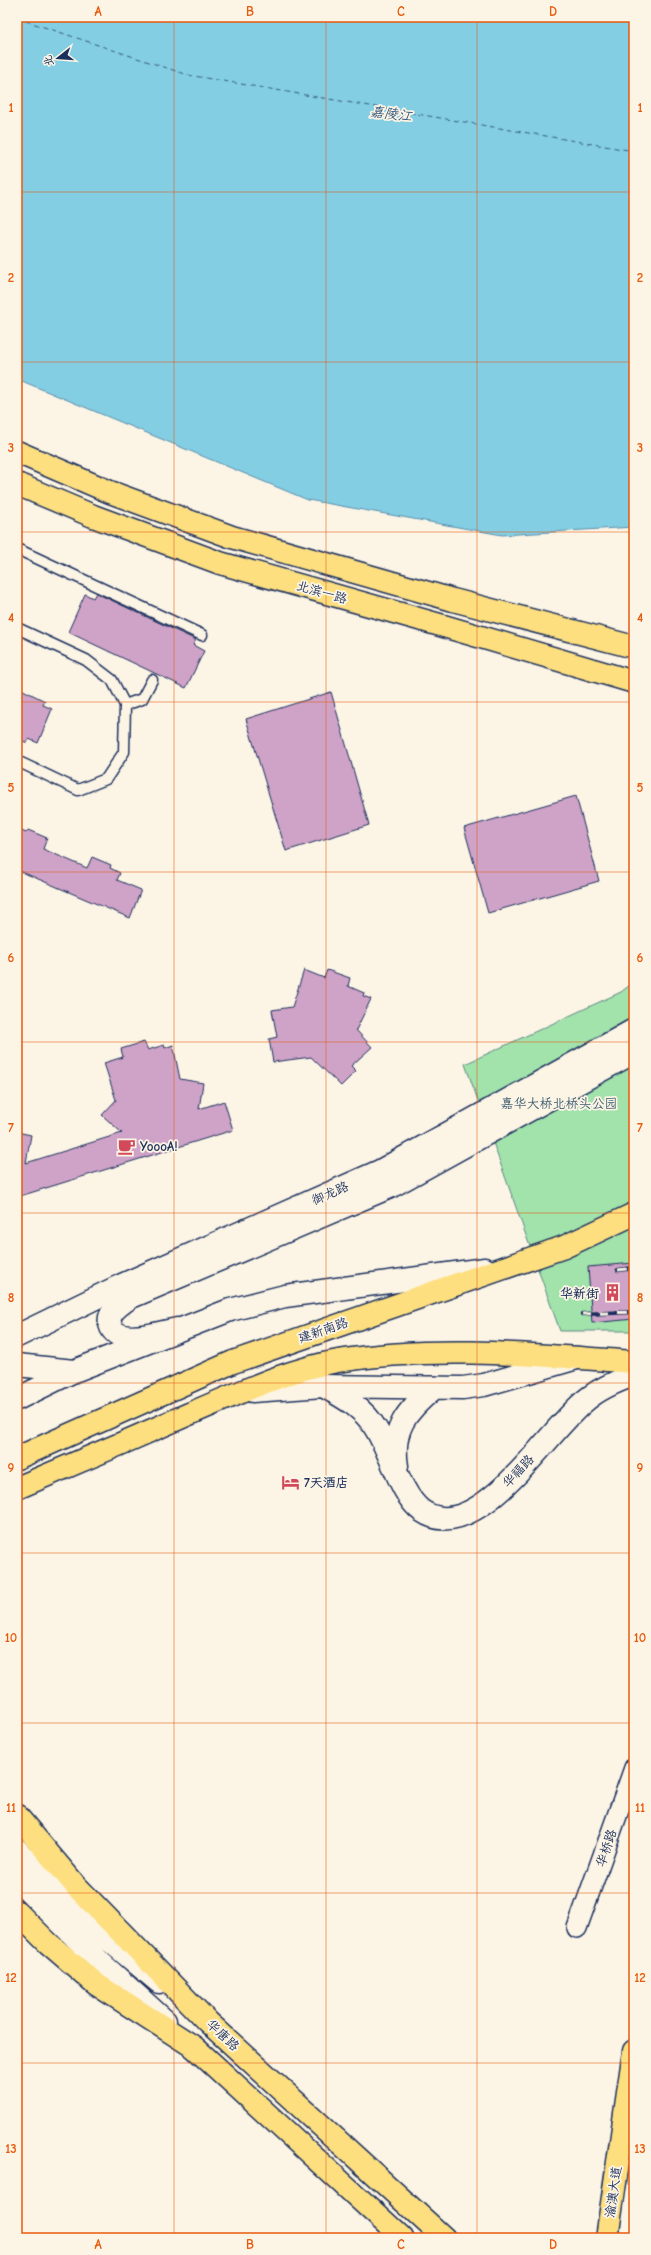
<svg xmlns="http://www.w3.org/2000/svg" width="651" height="2255" font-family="'Comic Neue','LXGW WenKai TC',sans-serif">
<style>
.green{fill:#a2e2ab;stroke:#5e8884}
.water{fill:#83cee3;stroke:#598eae}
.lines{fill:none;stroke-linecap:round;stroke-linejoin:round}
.ferry{stroke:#35577f;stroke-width:1;stroke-dasharray:5 4;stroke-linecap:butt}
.building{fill:#cfa3c7;stroke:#1b2f5e}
.service-casing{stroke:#1b2f5e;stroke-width:13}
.minor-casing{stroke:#1b2f5e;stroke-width:22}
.tertiary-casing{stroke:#1b2f5e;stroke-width:25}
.secondary-casing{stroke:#1b2f5e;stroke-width:25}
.primary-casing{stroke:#1b2f5e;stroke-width:25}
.service{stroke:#fcf5e5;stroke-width:10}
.minor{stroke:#fcf5e5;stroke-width:19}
.tertiary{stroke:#fcf5e5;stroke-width:22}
.secondary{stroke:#fcf5e5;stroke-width:22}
.primary{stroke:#fddf80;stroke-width:22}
.rail-casing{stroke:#1b2f5e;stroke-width:4.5}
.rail{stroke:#fcf5e5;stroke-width:3;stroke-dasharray:9;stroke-linecap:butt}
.grid{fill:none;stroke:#e8590c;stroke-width:1;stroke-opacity:0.55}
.labels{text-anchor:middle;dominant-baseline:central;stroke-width:3.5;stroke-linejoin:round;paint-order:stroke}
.street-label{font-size:13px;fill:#1b2f5e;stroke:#fcf5e5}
.park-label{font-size:13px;fill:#3d5c71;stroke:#fcf5e5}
.poi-label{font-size:13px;font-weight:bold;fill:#1b2f5e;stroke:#fcf5e5;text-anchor:start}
.water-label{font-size:14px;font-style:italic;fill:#35577f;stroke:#fcf5e5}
.neatline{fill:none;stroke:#e8590c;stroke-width:1.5}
.grid-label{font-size:13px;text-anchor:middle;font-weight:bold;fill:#e8590c}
</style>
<rect width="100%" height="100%" fill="#fcf5e5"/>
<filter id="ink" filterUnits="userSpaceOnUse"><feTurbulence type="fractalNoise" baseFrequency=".025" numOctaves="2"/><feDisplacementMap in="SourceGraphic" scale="8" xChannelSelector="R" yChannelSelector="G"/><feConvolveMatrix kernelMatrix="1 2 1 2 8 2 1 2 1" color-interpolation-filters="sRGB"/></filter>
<g filter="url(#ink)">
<path class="green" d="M634,982V1331H560L465,1064L621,992Z"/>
<path class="water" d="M17,17H634V527L502,535L308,500L17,379Z"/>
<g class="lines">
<path class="ferry" d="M17,18L188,75L634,151"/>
</g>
<path class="building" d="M96,593L196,640L193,645L204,651L186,688L68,632L85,594L93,598Z
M17,687L45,701L43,705L52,709L38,743L29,739L27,743L17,738Z
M331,692L369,825L286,851L246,719Z
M576,796L599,881L488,913L464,828Z
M17,829L26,833L28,830L47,838L43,849L87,868L92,857L111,865L110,868L120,873L117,880L141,890L130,918L17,870Z
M304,970L324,978L327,970L350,978L348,986L364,993L363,996L371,999L356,1030L372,1047L351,1066L356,1071L341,1086L311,1057L273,1062L269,1039L277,1037L272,1010L292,1007Z
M144,1042L148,1050L164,1045L165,1048L173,1045L180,1079L203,1083L199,1109L224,1101L233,1130L17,1197V1132L31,1135L26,1163L122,1133L102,1115L116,1100L104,1063L123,1057L121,1049Z
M634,1263V1319L592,1323L588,1267Z"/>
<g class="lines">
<defs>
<path id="service" d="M17,549L202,635
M17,628L86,660L112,680L125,705L124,752L106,779L78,790L17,761
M125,705L142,699L152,680"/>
<path id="minor" d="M577,1928L634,1768"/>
<path id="tertiary" d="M323,1386C343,1397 364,1408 376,1429C390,1451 401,1496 422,1511C477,1549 548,1429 586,1400C600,1388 617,1381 634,1375
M252,1391L323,1386L463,1388L484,1385L577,1358
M397,1466C391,1430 406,1411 433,1389"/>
<path id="secondary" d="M177,1329C160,1332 116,1348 110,1324C107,1312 120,1305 129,1298L390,1187L634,1052
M17,1336L122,1285L380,1171L634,1030
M17,1365L74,1371
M17,1399L74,1371L230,1310L285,1296L485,1269
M17,1850L72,1909L159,1982
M17,1879L102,1964L165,2021"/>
<path id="primary" d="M17,452L110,492L232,537L453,600L634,647
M17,484L93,516L220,563L440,625L634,682
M17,1458L233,1362L564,1247L634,1214
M17,1488C74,1464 132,1439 189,1414C237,1394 286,1370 338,1361C434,1345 537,1355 634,1362
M17,1816L76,1886L208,2022L444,2238
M17,1912L47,1942L96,1984L194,2047L402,2238
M607,2238L634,2051"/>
</defs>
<use href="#service" class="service-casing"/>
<use href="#minor" class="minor-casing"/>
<use href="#tertiary" class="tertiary-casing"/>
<use href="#secondary" class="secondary-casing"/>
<use href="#primary" class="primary-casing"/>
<use href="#service" class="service"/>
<use href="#minor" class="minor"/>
<use href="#tertiary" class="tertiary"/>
<use href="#secondary" class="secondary"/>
<use href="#primary" class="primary"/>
<defs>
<path id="rail" d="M618,1270L634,1268
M582,1314L634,1312"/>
</defs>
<use href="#rail" class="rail-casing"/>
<use href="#rail" class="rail"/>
</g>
</g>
<path class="grid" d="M174,17V2238M326,17V2238M477,17V2238M17,192H634M17,362H634M17,532H634M17,702H634M17,872H634M17,1042H634M17,1213H634M17,1383H634M17,1553H634M17,1723H634M17,1893H634M17,2063H634"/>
<defs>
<symbol id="cafe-bare" viewBox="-9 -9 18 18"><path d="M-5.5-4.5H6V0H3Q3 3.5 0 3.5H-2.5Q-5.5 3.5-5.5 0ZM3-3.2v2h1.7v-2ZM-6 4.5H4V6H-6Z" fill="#d1495b" stroke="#fcf5e5" stroke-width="2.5" paint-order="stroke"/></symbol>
<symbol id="building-bare" viewBox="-9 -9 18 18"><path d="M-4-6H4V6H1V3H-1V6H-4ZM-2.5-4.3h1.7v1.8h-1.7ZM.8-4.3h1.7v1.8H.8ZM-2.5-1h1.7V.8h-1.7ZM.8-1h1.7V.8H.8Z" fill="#d1495b" stroke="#fcf5e5" stroke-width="2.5" paint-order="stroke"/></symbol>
<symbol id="hotel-bare" viewBox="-9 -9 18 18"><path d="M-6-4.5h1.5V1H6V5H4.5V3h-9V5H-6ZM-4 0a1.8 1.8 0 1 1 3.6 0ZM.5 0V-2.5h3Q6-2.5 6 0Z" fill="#d1495b" stroke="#fcf5e5" stroke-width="2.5" paint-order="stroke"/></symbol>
</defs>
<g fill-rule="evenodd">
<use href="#cafe-bare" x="114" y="1134" width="25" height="25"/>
<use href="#building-bare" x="600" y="1280" width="25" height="25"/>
<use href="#hotel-bare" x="278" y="1470" width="25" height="25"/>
</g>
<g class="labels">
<g class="street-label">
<text transform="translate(322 592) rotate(16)">北滨一路</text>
<text transform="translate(330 1193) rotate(-24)">御龙路</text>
<text transform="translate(323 1330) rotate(-19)">建新南路</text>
<text transform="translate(518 1471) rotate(-47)">华福路</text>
<text transform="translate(606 1848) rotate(-71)">华桥路</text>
<text transform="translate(223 2035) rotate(43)">华唐路</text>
<text transform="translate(613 2192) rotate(-82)">渝澳大道</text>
</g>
<g class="park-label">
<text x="559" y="1103">嘉华大桥北桥头公园</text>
</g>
<g class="poi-label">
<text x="140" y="1146">YoooA!</text>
<text x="599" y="1293" text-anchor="end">华新街</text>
<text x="304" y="1482">7天酒店</text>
</g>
<g class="water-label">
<text transform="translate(391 114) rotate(7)">嘉陵江</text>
</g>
</g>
<rect width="651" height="2255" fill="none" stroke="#fcf5e5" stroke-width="44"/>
<g transform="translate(58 58) rotate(253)" stroke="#fcf5e5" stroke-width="3" paint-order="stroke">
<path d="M0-3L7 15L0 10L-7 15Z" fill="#1b2f5e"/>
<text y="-6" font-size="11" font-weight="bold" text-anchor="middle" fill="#1b2f5e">北</text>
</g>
<rect x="22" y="22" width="607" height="2211" class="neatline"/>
<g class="grid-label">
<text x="98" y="16">A</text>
<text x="250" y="16">B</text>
<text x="401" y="16">C</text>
<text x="553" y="16">D</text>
<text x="11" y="112">1</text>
<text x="640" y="112">1</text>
<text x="11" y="282">2</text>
<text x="640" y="282">2</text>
<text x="11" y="452">3</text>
<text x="640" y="452">3</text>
<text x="11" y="622">4</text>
<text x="640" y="622">4</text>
<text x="11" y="792">5</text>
<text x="640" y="792">5</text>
<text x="11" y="962">6</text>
<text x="640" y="962">6</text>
<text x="11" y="1132">7</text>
<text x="640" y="1132">7</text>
<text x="11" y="1302">8</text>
<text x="640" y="1302">8</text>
<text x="11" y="1472">9</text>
<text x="640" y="1472">9</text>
<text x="11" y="1642">10</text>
<text x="640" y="1642">10</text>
<text x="11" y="1812">11</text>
<text x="640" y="1812">11</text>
<text x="11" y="1982">12</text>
<text x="640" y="1982">12</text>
<text x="11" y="2153">13</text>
<text x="640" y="2153">13</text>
<text x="98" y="2249">A</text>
<text x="250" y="2249">B</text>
<text x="401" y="2249">C</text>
<text x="553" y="2249">D</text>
</g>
</svg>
